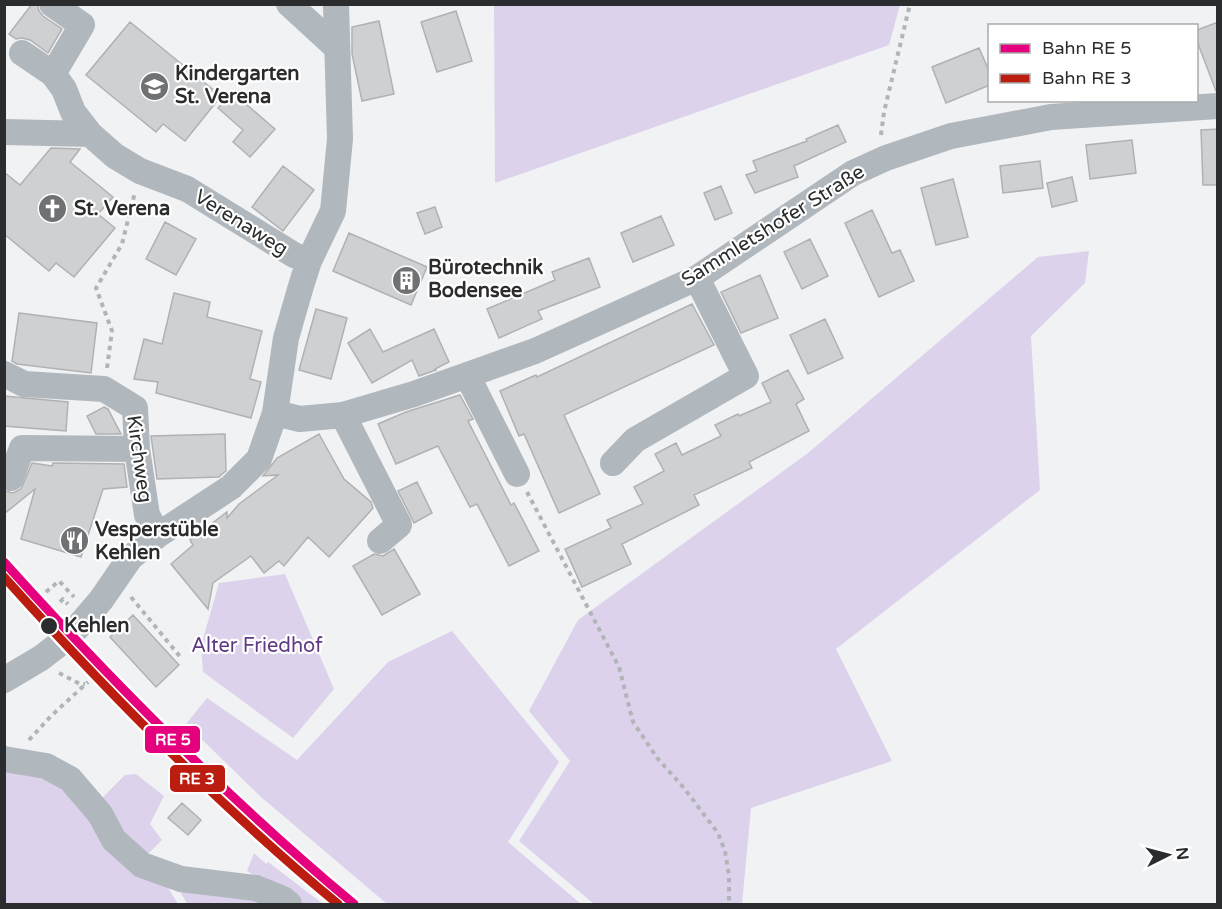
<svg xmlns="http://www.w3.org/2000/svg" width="1222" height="909" font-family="'Varela Round',sans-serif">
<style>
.green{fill:#ddd2ec}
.building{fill:#cfd0d2;stroke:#b0b1b2;stroke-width:1.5}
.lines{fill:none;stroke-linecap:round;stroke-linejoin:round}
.path{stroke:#b0b5b8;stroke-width:4;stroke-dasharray:4.5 4.5;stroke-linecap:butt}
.minor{stroke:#b0b7bd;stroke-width:26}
.rail-1-casing{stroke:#fff;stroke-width:14}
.rail-2-casing{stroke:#fff;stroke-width:14}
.rail-1{stroke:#e5007d;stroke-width:9}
.rail-2{stroke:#bb1e10;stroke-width:9}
.stop-dot{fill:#2b2c2d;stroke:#fff;stroke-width:2}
.labels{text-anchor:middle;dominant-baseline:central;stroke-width:4.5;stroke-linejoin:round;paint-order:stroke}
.poi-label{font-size:20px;font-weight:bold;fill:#2b2c2d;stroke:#fff;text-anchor:start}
.street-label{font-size:20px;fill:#2b2c2d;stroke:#fff}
.stop-label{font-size:20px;font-weight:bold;fill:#2b2c2d;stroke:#fff;text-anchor:start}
.park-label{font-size:20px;fill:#5f3a83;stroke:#fff}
.line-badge{stroke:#fff;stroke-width:2}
.badge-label{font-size:16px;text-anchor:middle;font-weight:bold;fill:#fff}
</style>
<rect width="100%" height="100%" fill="#f1f2f4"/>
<path class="green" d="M494,5V4L900,5L889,45L495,183Z
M1089,251L1085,283L1031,336L1040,490L836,649L892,761L751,808L742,904H594L519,841L570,761L529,711L578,620L808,453L1038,257Z
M285,574L334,689L293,738L203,672L201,646L219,583Z
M452,631L559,762L508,842L581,904H387L261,797L186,724L207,698L297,760L388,662Z
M5,768L52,781L67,790L164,881L178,904H5Z
M136,774L164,796L150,824L162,840L143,859L100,800L125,775Z
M254,853L266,864L268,862L323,904H300L247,871Z
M176,884L274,904H187Z"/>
<path class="building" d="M32,4H37L39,11L43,16L62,29L48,53L30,40L22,38L16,39L9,34Z
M456,11L472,61L437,72L421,22Z
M379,21L394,94L362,101L352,54V27Z
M130,22L221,96L185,141L163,124L156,132L86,75Z
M1218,22V91H1216L1197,41V30Z
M979,48L990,73V85L946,103L932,67Z
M232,92L275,129L250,157L233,142L243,130L218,108Z
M838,125L846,142L794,166L798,177L755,193L746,175L757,171L753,161L807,141L806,139Z
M1218,129V185H1203L1201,130Z
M1132,140L1136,173L1090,179L1086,145Z
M51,148L80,149L70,162L113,197L98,214L115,228L74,277L56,263L49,271L4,234V172L20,185Z
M1040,161L1043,188L1003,193L1000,166Z
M283,166L314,190L283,231L252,207Z
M1072,177L1077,201L1052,207L1047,183Z
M953,179L968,237L936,245L921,188Z
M721,186L732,213L715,220L704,193Z
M435,207L442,227L425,234L417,213Z
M872,210L892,253L900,250L914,281L879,297L845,223Z
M661,216L674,245L633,262L621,233Z
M165,222L196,239L176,275L146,259Z
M349,233L427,267L411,305L333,271Z
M810,239L828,276L802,289L784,252Z
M589,258L600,287L538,311L542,319L499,338L487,309L555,280L552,272Z
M760,275L778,318L741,333L721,292Z
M174,293L210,302L207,317L262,331L250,379L261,382L251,418L156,393L158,382L134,379L144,339L162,344Z
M692,304L714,345L564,415L600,494L559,513L524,434L519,436L500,391L536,375L537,377Z
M316,309L347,318L331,379L299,370Z
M19,313L97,323L91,373L17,364L12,361Z
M825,319L843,358L808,374L790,335Z
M370,329L383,352L434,329L449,362L435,369L436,370L419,376L412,360L372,383L348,343Z
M788,370L804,399L796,404L809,431L749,462L752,468L694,495L699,505L622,544L631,564L582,587L565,549L611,528L607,520L643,504L634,487L664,471L655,454L676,443L682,455L721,436L715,425L738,414L739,416L771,402L762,383Z
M460,395L473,419L468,421L511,505L514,503L539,551L509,566L477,504L470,507L438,446L396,464L378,424L406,412Z
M4,396L68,402L66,431L4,426Z
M104,407L108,409L121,434H96L87,416Z
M225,434L226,471L221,475L219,477L157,479L151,436Z
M319,434L344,479L371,502L373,508L329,557L308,537L284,566L279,561L264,573L251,556L213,583L208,609L171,564L193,545L190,540L227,512V518L239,504L278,475L263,476L277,458Z
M32,463L52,466L53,463L124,464L127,487L103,489L81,557L21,539L35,489L4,514V491L13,493L21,489Z
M417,482L432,513L414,523L398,491Z
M394,549L420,594L382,615L353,566L374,554L383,556Z
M133,615L179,665L156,687L110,637Z
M182,803L201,820L188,835L168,818Z"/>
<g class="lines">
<path class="path" d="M881,135L884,112L910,4
M107,368L112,331L96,288L122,244L135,192
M527,492L619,667L633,722L658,759L684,788L718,833L725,851L729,876V904
M46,592L59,581L74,597
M131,597L182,659
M60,602L63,599L68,604
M59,673L80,684H85
M29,740L51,716L88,682"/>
<path class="minor" d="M52,4L82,25L53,74
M289,4L337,48
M22,53L53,74L64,89L73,112L90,134L115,156L140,171L187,189L294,255L309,261
M4,132L90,134
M4,374L24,384L104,389L135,408L137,449L147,515L158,535
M467,375L517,474
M275,413L300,419L343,415L414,394L535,351L697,278L853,173L886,158L951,136L1051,117L1218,106
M343,415L399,525L380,541
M613,463L635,440L746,376L697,278
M11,478L22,448L137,449
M4,680L41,658L71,635L101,600L130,558L158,535L231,487L259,459L275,413L286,338L301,286L309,261L333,211L340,139L336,4
M4,759L46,766L70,779L100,814L114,840L142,865L181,879L256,888L283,899L289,904"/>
<defs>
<path id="rail-1" d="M4,562C114,684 228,799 354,904"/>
<path id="rail-2" d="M4,577C109,694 218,805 338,904"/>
</defs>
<use href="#rail-1" class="rail-1-casing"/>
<use href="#rail-2" class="rail-2-casing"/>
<use href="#rail-1" class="rail-1"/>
<use href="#rail-2" class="rail-2"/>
</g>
<defs>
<symbol id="school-disc" viewBox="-11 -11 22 22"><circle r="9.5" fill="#707173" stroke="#fff"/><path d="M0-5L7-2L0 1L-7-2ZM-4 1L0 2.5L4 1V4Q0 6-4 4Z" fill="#fff"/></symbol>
<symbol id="church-disc" viewBox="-11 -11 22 22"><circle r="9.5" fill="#707173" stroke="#fff"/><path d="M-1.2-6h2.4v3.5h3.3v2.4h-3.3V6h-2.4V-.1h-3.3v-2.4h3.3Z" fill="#fff"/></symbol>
<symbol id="building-disc" viewBox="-11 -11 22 22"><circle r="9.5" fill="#707173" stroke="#fff"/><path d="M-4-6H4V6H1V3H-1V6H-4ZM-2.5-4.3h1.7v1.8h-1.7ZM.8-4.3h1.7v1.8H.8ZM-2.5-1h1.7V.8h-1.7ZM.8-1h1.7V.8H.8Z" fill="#fff"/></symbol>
<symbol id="restaurant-disc" viewBox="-11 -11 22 22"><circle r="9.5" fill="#707173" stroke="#fff"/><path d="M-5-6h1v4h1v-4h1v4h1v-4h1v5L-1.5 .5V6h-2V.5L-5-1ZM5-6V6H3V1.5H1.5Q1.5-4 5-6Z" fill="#fff"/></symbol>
</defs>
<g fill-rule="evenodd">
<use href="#school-disc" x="138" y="70" width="33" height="33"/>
<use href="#church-disc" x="36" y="192" width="33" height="33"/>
<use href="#building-disc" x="390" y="264" width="33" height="33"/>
<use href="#restaurant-disc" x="58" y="524" width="33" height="33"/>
</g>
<circle class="stop-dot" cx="49" cy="626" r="9"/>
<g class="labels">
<g class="poi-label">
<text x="175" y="74">Kindergarten<tspan x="175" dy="23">St. Verena</tspan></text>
<text x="74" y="209">St. Verena</text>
<text x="428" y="268">Bürotechnik<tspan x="428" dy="23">Bodensee</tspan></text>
<text x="95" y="530">Vesperstüble<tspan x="95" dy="23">Kehlen</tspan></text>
</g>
<g class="street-label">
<text transform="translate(241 223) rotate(32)">Verenaweg</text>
<text transform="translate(773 226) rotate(-32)">Sammletshofer Straße</text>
<text transform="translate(139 459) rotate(82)">Kirchweg</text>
</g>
<g class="stop-label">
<text x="64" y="626">Kehlen</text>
</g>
<g class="park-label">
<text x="257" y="646">Alter Friedhof</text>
</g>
</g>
<g class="line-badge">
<rect x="144" y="725" width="57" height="29" rx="6" fill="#e5007d"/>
<rect x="169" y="764" width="57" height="29" rx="6" fill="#bb1e10"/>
</g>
<g class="badge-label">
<text x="173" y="745">RE 5</text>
<text x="197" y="784">RE 3</text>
</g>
<rect width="1222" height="909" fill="none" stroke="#2b2c2d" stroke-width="12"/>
<rect x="988" y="24" width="210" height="78" fill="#ffffff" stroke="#aaabab" stroke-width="1.5"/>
<rect x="1000" y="44" width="30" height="9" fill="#e5007d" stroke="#aaabab" stroke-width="1.5"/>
<text x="1042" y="54" font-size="18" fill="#2b2c2d">Bahn RE 5</text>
<rect x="1000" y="74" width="30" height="9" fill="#bb1e10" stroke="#aaabab" stroke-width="1.5"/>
<text x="1042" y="84" font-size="18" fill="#2b2c2d">Bahn RE 3</text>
<g transform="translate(1168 855) rotate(84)" stroke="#ffffff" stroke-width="4.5" paint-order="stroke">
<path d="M0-4.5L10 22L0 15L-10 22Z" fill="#2b2c2d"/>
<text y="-9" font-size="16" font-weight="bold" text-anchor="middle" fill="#2b2c2d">N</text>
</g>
</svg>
